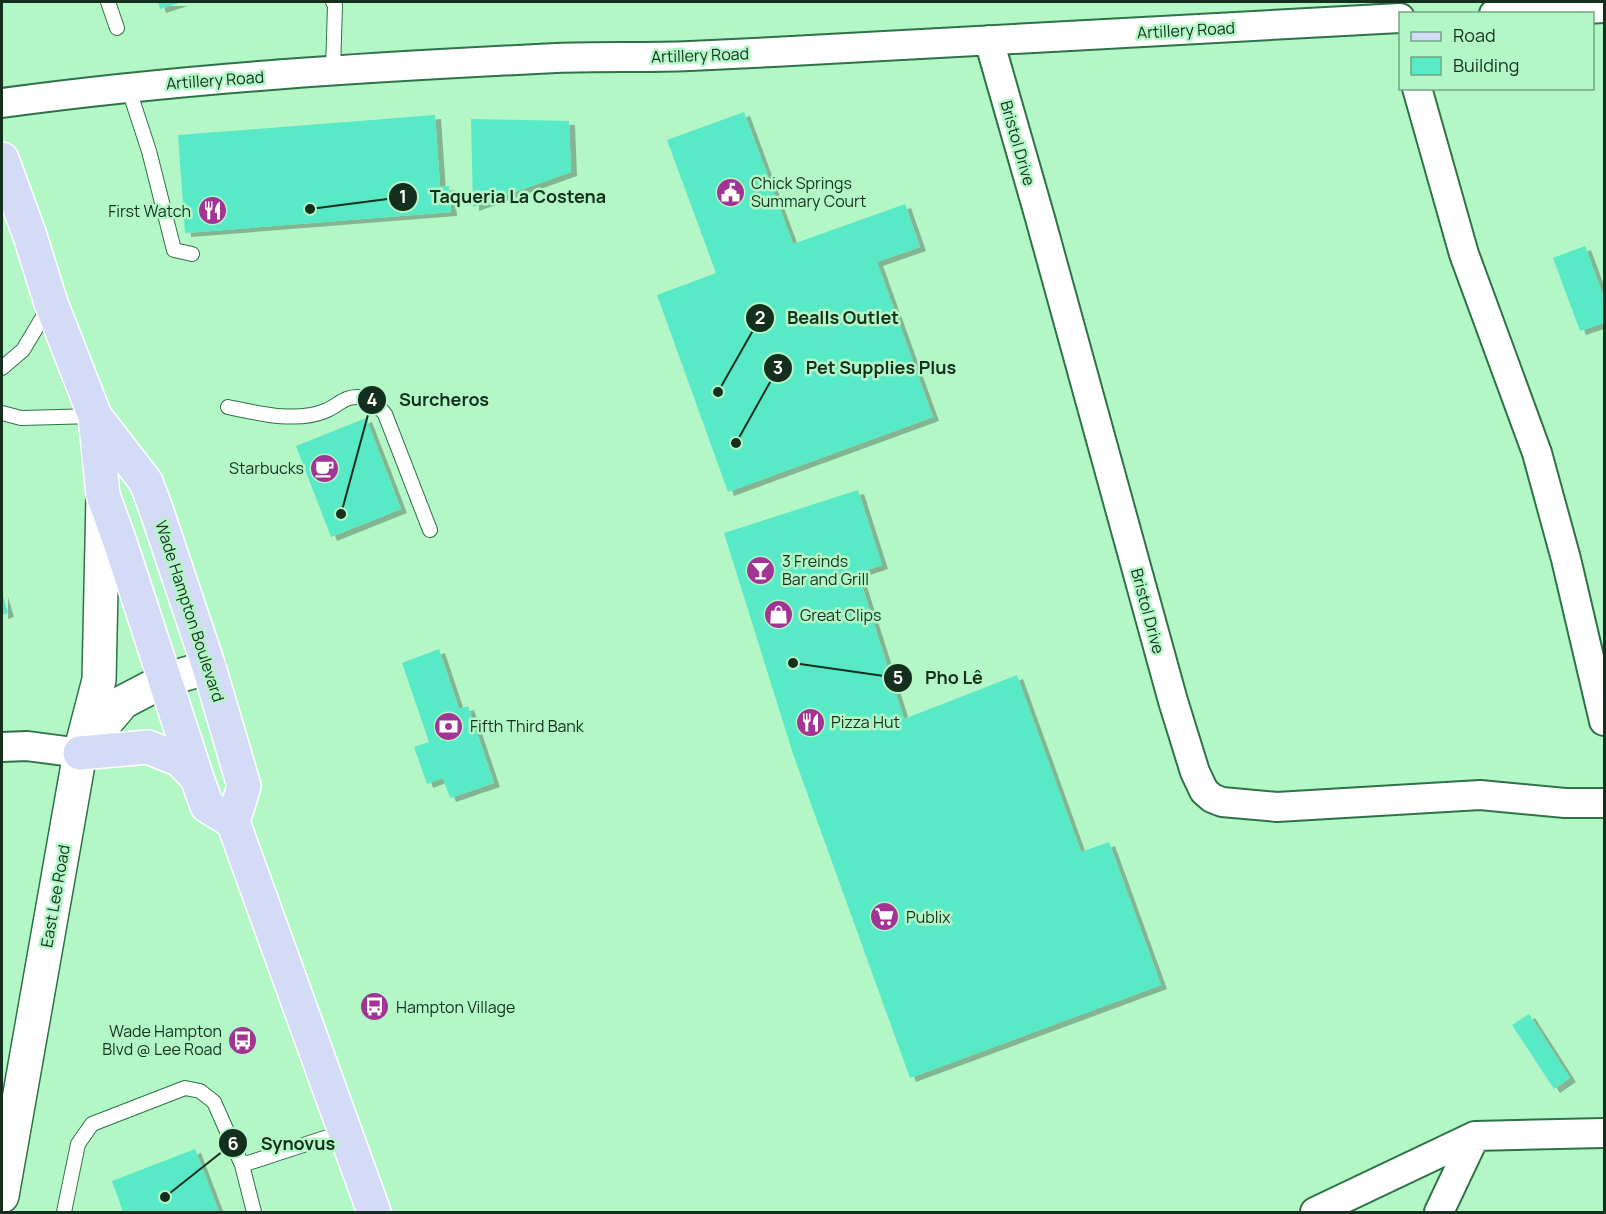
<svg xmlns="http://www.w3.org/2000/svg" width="1606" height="1214" font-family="Manrope,sans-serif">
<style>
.building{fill:#59eac6;filter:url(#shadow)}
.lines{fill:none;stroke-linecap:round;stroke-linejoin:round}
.service-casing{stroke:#2f7148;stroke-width:16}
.minor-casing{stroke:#2f7148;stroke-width:32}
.tertiary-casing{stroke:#2f7148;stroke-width:36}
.primary-casing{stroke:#fff;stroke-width:36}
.service{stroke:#fff;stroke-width:14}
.minor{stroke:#fff;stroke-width:28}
.tertiary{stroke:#fff;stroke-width:33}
.primary{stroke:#d4dbf7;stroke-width:33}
.labels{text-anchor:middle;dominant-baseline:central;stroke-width:5;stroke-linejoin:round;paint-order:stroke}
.street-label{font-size:16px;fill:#142f1d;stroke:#b3f7c7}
.poi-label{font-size:16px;fill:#142f1d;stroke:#b3f7c7;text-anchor:start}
.leader{fill:none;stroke:#142f1d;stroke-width:2}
.callout-dot{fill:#142f1d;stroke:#b3f7c7;stroke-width:2}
.mark-label{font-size:18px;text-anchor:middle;font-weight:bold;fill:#fff}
.callout-label{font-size:18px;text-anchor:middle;font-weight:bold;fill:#142f1d;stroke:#b3f7c7;stroke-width:5;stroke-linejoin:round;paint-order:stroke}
</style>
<defs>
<filter id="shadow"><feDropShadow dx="6" dy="4" stdDeviation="0" flood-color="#0004"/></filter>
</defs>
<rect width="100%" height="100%" fill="#b3f7c7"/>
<path class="building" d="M158,2H182L160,9Z
M744,112L793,244L905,204L920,247L877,262L933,417L728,492L657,295L716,273L667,140Z
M435,115L440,187L449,186L451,212L185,233L178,135Z
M471,119L569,121L571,172L473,207Z
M1585,246L1604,298V323L1580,331L1553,258Z
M366,418L401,509L331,537L296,446Z
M858,490L882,565L858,573L904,719L1017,675L1081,852L1109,842L1161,985L910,1078L793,754L724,533Z
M2,593L8,613L2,615Z
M439,649L459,709L468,706L494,783L450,798L443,778L427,784L414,747L429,742L402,663Z
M1529,1014L1570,1078L1554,1089L1512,1025Z
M195,1149L219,1212H123L112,1181Z"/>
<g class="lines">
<defs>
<path id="service" d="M108,2L117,28
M333,71L335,5L333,2
M128,87L149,151L174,250L192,254
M2,368L23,350L50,305
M228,407C257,413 296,423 325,411C338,406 344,396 359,397C370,397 378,406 385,414L430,530
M2,413L21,418L95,416
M242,1165L346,1131
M64,1212L78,1144L92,1124L185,1088L200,1091L214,1102L242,1165L254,1212"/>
<path id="minor" d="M1494,14L1604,8
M989,40L1040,218L1173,701L1195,772L1204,791L1212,798L1222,802L1277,807L1480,795L1565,803H1604
M1417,88L1464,254L1537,453L1566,559L1604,721
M2,103C185,78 371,67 556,58C601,56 645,58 690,56C927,45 1164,31 1400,18
M2,747L27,746L80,753
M1315,1212L1475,1136L1604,1133
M1439,1212L1475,1136"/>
<path id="tertiary" d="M85,747L123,702L165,680L209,667
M2,1196L80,753L99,680L103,497"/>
<path id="primary" d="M2,159L30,236L51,303L95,416L103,495L121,545L197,778L207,806L233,822
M95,416L146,482L155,506L209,667L244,786L233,822L374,1212
M80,753L148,747L180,760L197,778"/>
</defs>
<use href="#service" class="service-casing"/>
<use href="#minor" class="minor-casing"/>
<use href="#tertiary" class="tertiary-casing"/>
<use href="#primary" class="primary-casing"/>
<use href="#service" class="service"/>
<use href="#minor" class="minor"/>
<use href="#tertiary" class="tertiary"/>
<use href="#primary" class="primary"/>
</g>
<defs>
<symbol id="civic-disc" viewBox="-11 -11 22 22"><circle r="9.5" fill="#a23594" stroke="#b3f7c7"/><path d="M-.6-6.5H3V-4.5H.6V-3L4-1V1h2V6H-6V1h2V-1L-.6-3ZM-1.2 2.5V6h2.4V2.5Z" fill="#fff"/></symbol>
<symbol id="restaurant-disc" viewBox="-11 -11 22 22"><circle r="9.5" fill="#a23594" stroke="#b3f7c7"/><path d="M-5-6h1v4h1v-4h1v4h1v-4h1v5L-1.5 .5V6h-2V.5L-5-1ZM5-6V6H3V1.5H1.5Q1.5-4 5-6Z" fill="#fff"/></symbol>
<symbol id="cafe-disc" viewBox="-11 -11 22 22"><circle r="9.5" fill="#a23594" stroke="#b3f7c7"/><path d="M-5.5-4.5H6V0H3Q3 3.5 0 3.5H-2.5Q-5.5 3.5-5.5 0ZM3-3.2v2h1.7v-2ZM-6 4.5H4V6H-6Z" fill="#fff"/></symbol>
<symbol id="bar-disc" viewBox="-11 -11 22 22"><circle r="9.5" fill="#a23594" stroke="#b3f7c7"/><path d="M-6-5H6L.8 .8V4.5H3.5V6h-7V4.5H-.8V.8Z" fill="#fff"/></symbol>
<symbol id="shop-disc" viewBox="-11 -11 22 22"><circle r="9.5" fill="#a23594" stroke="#b3f7c7"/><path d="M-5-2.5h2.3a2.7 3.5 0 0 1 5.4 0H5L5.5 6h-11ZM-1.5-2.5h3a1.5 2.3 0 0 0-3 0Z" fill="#fff"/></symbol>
<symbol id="bank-disc" viewBox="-11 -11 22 22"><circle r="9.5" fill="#a23594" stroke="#b3f7c7"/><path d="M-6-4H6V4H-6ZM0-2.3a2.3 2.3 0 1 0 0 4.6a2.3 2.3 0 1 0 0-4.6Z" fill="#fff"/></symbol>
<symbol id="supermarket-disc" viewBox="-11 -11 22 22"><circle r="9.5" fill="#a23594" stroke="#b3f7c7"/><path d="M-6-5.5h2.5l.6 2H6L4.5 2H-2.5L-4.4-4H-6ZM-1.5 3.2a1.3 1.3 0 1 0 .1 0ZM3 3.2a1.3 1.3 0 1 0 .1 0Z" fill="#fff"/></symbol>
<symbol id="bus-disc" viewBox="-11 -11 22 22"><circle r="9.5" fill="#a23594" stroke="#b3f7c7"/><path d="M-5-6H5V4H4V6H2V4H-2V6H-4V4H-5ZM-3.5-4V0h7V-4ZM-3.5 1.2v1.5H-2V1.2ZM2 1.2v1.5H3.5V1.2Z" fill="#fff"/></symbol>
</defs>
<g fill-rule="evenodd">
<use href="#civic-disc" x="714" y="176" width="33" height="33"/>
<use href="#restaurant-disc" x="196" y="194" width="33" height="33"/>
<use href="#cafe-disc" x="308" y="452" width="33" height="33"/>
<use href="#bar-disc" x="744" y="554" width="33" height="33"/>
<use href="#shop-disc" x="762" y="598" width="33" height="33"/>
<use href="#restaurant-disc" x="794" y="706" width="33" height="33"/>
<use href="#bank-disc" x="432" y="710" width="33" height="33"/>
<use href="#supermarket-disc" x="868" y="900" width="33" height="33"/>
<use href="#bus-disc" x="358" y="990" width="33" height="33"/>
<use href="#bus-disc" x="226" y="1024" width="33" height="33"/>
</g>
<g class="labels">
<g class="street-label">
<text transform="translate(1186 30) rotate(-3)">Artillery Road</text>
<text transform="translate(700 55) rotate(-2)">Artillery Road</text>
<text transform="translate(215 80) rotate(-4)">Artillery Road</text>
<text transform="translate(1018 143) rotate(74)">Bristol Drive</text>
<text transform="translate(190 611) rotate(72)">Wade Hampton Boulevard</text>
<text transform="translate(1148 611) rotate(75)">Bristol Drive</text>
<text transform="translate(55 896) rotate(-80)">East Lee Road</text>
</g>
<g class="poi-label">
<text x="751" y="183">Chick Springs<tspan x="751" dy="18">Summary Court</tspan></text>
<text x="191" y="211" text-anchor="end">First Watch</text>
<text x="304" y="468" text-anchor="end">Starbucks</text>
<text x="782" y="561">3 Freinds<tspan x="782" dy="18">Bar and Grill</tspan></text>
<text x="800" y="615">Great Clips</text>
<text x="831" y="722">Pizza Hut</text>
<text x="470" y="726">Fifth Third Bank</text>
<text x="906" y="917">Publix</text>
<text x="396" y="1007">Hampton Village</text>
<text x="222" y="1031" text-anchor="end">Wade Hampton<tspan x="222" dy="18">Blvd @ Lee Road</tspan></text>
</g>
</g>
<path class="leader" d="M310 209L403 197M718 392L760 318M736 443L778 368M341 514L372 400M793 663L898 678M165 1197L233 1143"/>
<g class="callout-dot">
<circle cx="310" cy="209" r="6"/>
<circle cx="718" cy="392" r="6"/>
<circle cx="736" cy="443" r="6"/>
<circle cx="341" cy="514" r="6"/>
<circle cx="793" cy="663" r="6"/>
<circle cx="165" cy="1197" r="6"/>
<circle cx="403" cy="197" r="15"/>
<circle cx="760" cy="318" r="15"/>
<circle cx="778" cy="368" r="15"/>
<circle cx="372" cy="400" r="15"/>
<circle cx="898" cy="678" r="15"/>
<circle cx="233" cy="1143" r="15"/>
</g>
<g class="mark-label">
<text x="403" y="203">1</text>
<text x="760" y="324">2</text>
<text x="778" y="374">3</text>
<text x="372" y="406">4</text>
<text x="898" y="684">5</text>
<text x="233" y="1150">6</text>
</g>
<g class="callout-label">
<text x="518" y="203">Taqueria La Costena</text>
<text x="843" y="324">Bealls Outlet</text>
<text x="881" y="374">Pet Supplies Plus</text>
<text x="444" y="406">Surcheros</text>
<text x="954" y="684">Pho Lê</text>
<text x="298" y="1150">Synovus</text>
</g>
<rect width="1606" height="1214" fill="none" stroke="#142f1d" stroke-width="6"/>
<rect x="1399" y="12" width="195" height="78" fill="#b3f7c7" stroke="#73a783" stroke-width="1.5"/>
<rect x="1411" y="32" width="30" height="9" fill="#d4dbf7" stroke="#73a783" stroke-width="1.5"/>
<text x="1453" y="42" font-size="18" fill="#142f1d">Road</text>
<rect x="1411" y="57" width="30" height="18" fill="#59eac6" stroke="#73a783" stroke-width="1.5"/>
<text x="1453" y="72" font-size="18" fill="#142f1d">Building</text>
</svg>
